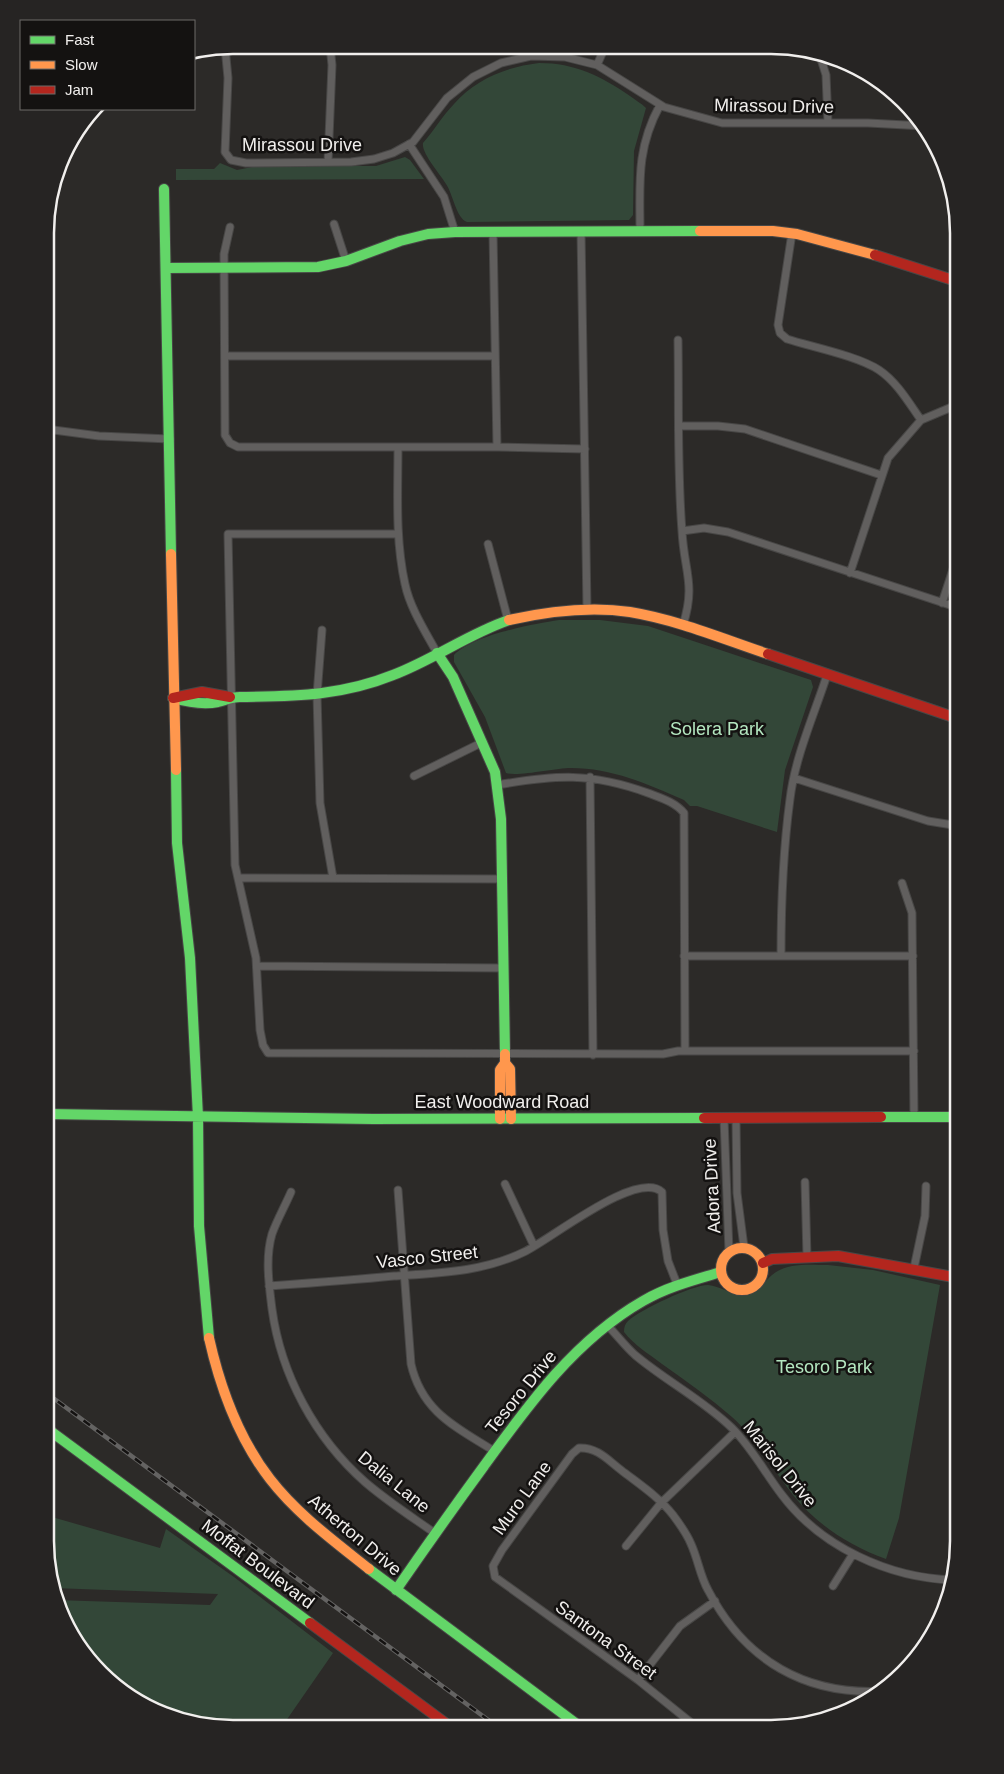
<svg xmlns="http://www.w3.org/2000/svg" width="1004" height="1774" font-family="Helvetica,sans-serif">
<style>
.green{fill:#334738}
.lines{fill:none;stroke-linecap:round;stroke-linejoin:round}
.street-casing{stroke:#484746;stroke-width:9}
.fast-casing{stroke:#484746;stroke-width:12}
.slow-casing{stroke:#484746;stroke-width:12}
.jam-casing{stroke:#484746;stroke-width:12}
.street{stroke:#615f5e;stroke-width:7}
.fast{stroke:#63d668;stroke-width:10}
.slow{stroke:#ff974d;stroke-width:10}
.jam{stroke:#b3261e;stroke-width:10}
.rail-casing{stroke:#646362;stroke-width:4.5}
.rail{stroke:#141211;stroke-width:2.5;stroke-dasharray:8;stroke-linecap:butt}
.labels{text-anchor:middle;dominant-baseline:central;stroke-width:5;stroke-linejoin:round;paint-order:stroke}
.street-label{font-size:18px;fill:#f1efed;stroke:#141211}
.park-label{font-size:18px;fill:#b4e7c0;stroke:#141211}
.rim{fill:none;stroke:#f1efed;stroke-width:2.5}
</style>
<rect width="100%" height="100%" fill="#2c2a28"/>
<path class="green" d="M539,63C575,63 601,76 630,96C635,100 641,103 646,108L634,151L633,215L629,220L467,222C456,218 453,194 446,184C441,175 421,153 423,143C434,131 442,116 454,104C476,79 506,67 539,63Z
M405,157L410,160L424,179L176,180V169H214L220,163L237,170L257,166H376Z
M559,620H600L648,626L811,680L813,687L785,770L777,832L697,806H690L684,800C647,784 612,768 571,768C555,768 517,777 506,773L485,717L454,662V655C473,635 533,624 559,620Z
M828,1265L873,1270L940,1285L899,1518L886,1559C850,1546 817,1525 793,1495C772,1468 757,1440 732,1417C710,1398 686,1381 662,1364C649,1354 634,1345 624,1332C624,1327 625,1324 628,1321C640,1310 692,1285 708,1285C722,1286 734,1298 749,1294C760,1291 764,1282 772,1275C787,1262 810,1265 828,1265Z
M45,1515L160,1548L166,1529L234,1577L333,1653L281,1728L208,1727L161,1715L118,1690L84,1655L55,1600L210,1605L218,1594L53,1588L45,1541Z"/>
<g class="lines">
<defs>
<path id="street" d="M225,47L228,78L225,152L231,160L246,163L351,162L374,159L393,153L413,142L447,98L473,77L501,63L531,56L565,57L597,65L664,107L722,123H868L925,126
M819,53L826,75L828,123
M597,65L605,47
M409,144L444,197L455,232
M328,162L332,65L330,46
M334,224L346,261
M230,227L224,254L225,435L230,443L238,447H497L585,449
M581,231L587,609
M640,231C640,183 636,149 660,105
M493,232L497,447
M792,233L778,325L780,333L787,339C812,347 858,356 879,370C897,382 909,403 921,420L888,458L850,573
M678,340C679,403 677,468 682,531C684,571 696,584 683,625
M226,356H494
M921,420L959,404
M680,426H718L745,429L881,475
M46,429L99,436L170,439
M398,447C398,492 395,539 405,584C410,608 425,631 437,653
M682,531L704,528L728,532L959,608
M398,534H228L235,865L256,958L260,1030L263,1045L268,1053L663,1054L678,1051H914
M488,544L508,620
M942,603L959,551
M322,630L317,695L320,803L333,878
M414,776L483,742
M590,777L593,1055
M794,778L928,821L959,826
M497,785C556,775 590,772 648,793C661,798 675,802 684,813L685,1051
M238,878L502,879
M902,883L912,913L914,1117
M684,956H913
M781,956C781,904 783,851 790,799C795,757 814,715 827,675
M257,966L503,968
M724,1118L729,1252
M736,1118L737,1193L744,1247
M805,1182L807,1257
M505,1184L534,1246
M398,1190L411,1364C422,1412 456,1427 494,1451
M291,1192C285,1206 277,1220 272,1234C265,1258 269,1285 272,1309C281,1375 315,1438 365,1482C387,1501 412,1517 436,1534
M914,1268L925,1216L926,1186
M269,1286C311,1283 353,1280 394,1276C439,1273 483,1272 524,1252C550,1240 637,1169 662,1192L663,1230L668,1261L677,1284
M607,1325C616,1334 625,1346 635,1355C666,1381 703,1400 732,1428C752,1448 765,1473 782,1495C821,1547 889,1578 953,1580
M626,1546L661,1503L735,1432
M833,1586L853,1554
M638,1680L680,1626L715,1601
M699,1729L638,1680L495,1577L493,1566L502,1550L572,1454L579,1448C597,1447 608,1460 621,1470C639,1484 659,1497 673,1515C679,1523 687,1534 691,1544C698,1559 700,1576 708,1590C745,1661 806,1696 885,1691"/>
<path id="fast" d="M164,189L171,554
M166,268L318,267L346,261L400,241L428,234L455,232L700,231
M437,653L453,677L495,772L501,819L505,1054
M173,698C187,702 204,705 218,702C226,700 231,697 240,697C295,696 341,696 393,675C433,660 468,634 509,620
M176,770L177,843L190,958L198,1117L199,1226L209,1338
M46,1114L373,1119L704,1118
M881,1117H959
M45,1427L310,1623
M369,1569L582,1728
M396,1590C425,1548 454,1507 484,1466C529,1404 575,1340 643,1301C667,1287 694,1280 721,1272"/>
<path id="slow" d="M700,231H773L797,234L875,255
M171,554L176,770
M509,620C549,611 590,606 630,612C678,620 723,639 768,654
M505,1063L510,1069L511,1119
M500,1119V1070L505,1063V1054
M721 1269a21 21 0 1 1 42 0a21 21 0 1 1-42 0Z
M209,1338C220,1387 239,1439 270,1479C297,1514 334,1541 369,1569"/>
<path id="jam" d="M875,255L959,282
M768,654L959,719
M173,698L202,692L230,697
M704,1118L881,1117
M763,1263L772,1259L838,1256L959,1278
M310,1623L452,1728"/>
</defs>
<use href="#street" class="street-casing"/>
<use href="#fast" class="fast-casing"/>
<use href="#slow" class="slow-casing"/>
<use href="#jam" class="jam-casing"/>
<use href="#street" class="street"/>
<use href="#fast" class="fast"/>
<use href="#slow" class="slow"/>
<use href="#jam" class="jam"/>
<defs>
<path id="rail" d="M45,1392L499,1728"/>
</defs>
<use href="#rail" class="rail-casing"/>
<use href="#rail" class="rail"/>
</g>
<g class="labels">
<g class="street-label">
<text transform="translate(774 106) rotate(1)">Mirassou Drive</text>
<text x="302" y="145">Mirassou Drive</text>
<text x="502" y="1102">East Woodward Road</text>
<text transform="translate(712 1186) rotate(-93)">Adora Drive</text>
<text transform="translate(427 1257) rotate(-6)">Vasco Street</text>
<text transform="translate(521 1392) rotate(-51)">Tesoro Drive</text>
<text transform="translate(780 1464) rotate(51)">Marisol Drive</text>
<text transform="translate(394 1482) rotate(39)">Dalia Lane</text>
<text transform="translate(522 1498) rotate(-54)">Muro Lane</text>
<text transform="translate(355 1535) rotate(40)">Atherton Drive</text>
<text transform="translate(258 1564) rotate(37)">Moffat Boulevard</text>
<text transform="translate(606 1640) rotate(36)">Santona Street</text>
</g>
<g class="park-label">
<text x="717" y="729">Solera Park</text>
<text x="824" y="1367">Tesoro Park</text>
</g>
</g>
<path d="M0 0H1004V1774H0ZM233 54H771A179 179 0 0 1 950 233V1541A179 179 0 0 1 771 1720H233A179 179 0 0 1 54 1541V233A179 179 0 0 1 233 54Z" fill="#262423" fill-rule="evenodd"/>
<path class="rim" d="M233 54H771A179 179 0 0 1 950 233V1541A179 179 0 0 1 771 1720H233A179 179 0 0 1 54 1541V233A179 179 0 0 1 233 54Z"/>
<rect x="20" y="20" width="175" height="90" fill="#141211" stroke="#6c6a69"/>
<rect x="30" y="36" width="25" height="8" fill="#63d668" stroke="#6c6a69"/>
<text x="65" y="45" font-size="15" fill="#f1efed">Fast</text>
<rect x="30" y="61" width="25" height="8" fill="#ff974d" stroke="#6c6a69"/>
<text x="65" y="70" font-size="15" fill="#f1efed">Slow</text>
<rect x="30" y="86" width="25" height="8" fill="#b3261e" stroke="#6c6a69"/>
<text x="65" y="95" font-size="15" fill="#f1efed">Jam</text>
</svg>
